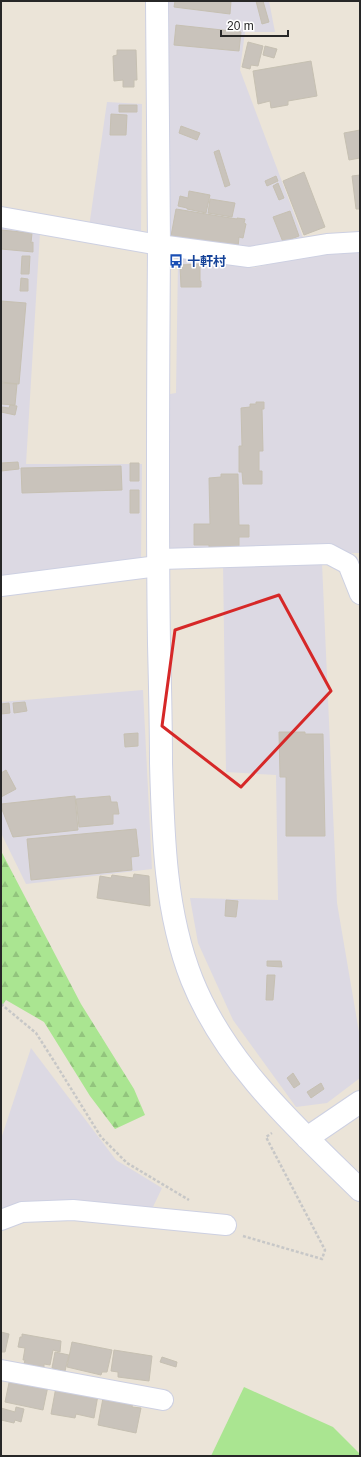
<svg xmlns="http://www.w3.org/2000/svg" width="361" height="1457" font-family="Arial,'Noto Sans JP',sans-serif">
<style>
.industrial{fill:#dcd9e3}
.forest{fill:url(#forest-firs)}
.park{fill:#aae591}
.building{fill:#c9c3bb;stroke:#c6c0b2}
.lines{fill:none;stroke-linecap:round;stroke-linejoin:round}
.street-casing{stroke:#cdd0e2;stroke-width:22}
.secondary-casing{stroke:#cdd0e2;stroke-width:24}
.path{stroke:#c7c7c7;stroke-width:2.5;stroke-dasharray:3 2;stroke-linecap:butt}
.street{stroke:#fff;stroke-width:20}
.secondary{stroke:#fff;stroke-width:22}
.marked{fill:none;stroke:#d62828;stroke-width:3;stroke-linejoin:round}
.labels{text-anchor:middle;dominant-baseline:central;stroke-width:3;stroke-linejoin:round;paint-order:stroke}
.transit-label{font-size:13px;font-weight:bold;fill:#164399;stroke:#fff;text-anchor:start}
</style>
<defs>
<pattern id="forest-firs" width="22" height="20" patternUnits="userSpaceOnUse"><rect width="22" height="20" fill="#aae591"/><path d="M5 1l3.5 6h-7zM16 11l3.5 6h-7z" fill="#92c47d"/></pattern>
</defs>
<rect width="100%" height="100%" fill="#ebe4d8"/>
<path class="industrial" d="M166,1H269L275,32H245L240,70L304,240L248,252L168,237Z
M107,102L142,104L141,234L89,227Z
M1,224L40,232L26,464H142L141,561L1,579Z
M360,247V553L170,552V394L176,393L178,260L181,257L253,268L336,250Z
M223,563H322L337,903L360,1038V1078L327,1103L296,1107L233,1020L198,943L190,898L278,900L276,775L226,772Z
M143,690L152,869L26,884L1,833V702Z
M31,1048L116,1160L162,1188L152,1209L1,1211V1139Z"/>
<path class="forest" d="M1,851L81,1004L134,1089L145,1115L115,1129L90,1096L44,1022L6,1000L1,1007Z"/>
<path class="park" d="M244,1387L333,1427L360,1454V1456H211Z"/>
<path class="building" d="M175,1H231L230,14L174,7Z
M256,1H263L269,22L262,24Z
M176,25L241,32L239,51L174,45Z
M248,42L263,46L258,66L251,65L250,69L242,67Z
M265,46L277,49L274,58L263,55Z
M117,50H136L137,80H134V87H123V80L114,81L113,56L117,55Z
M311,61L317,96L288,101V105L271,108L270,101L258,104L253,71Z
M119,105H137V112H119Z
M111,114L127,115L126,135H110Z
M181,126L200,133L197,140L179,133Z
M360,130V158L349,160L344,133Z
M219,150L230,185L225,187L214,152Z
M304,172L325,227L304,235L283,181Z
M360,175V209H356L352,176Z
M276,176L278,181L267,186L265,181Z
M278,183L284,198L279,200L273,186Z
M189,191L210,195L206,213L187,209V208L178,206L180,196L188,198Z
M210,199L235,203L232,217L208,213Z
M176,209L237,219V218L245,219L244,223L246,224L243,238L239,237L238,247L171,236Z
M290,211L299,236L283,242L273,217Z
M1,230L32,233L31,243L33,242V252L1,249Z
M22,256H30L29,274H21Z
M200,264V281H201V287H181L180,265Z
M21,278L28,279V291H20Z
M1,301L26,303L19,384L1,382Z
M1,383L17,384L15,405L1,404Z
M256,402H264V409H262L263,451H259V471H262V484H243L242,472H239V446H242L241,408L250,407V404H256Z
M10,405L17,406L15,415L1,412L2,407L9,408Z
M18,462L19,469L1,471V463Z
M130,463H139V481H130Z
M121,466L122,490L22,493L21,468Z
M221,474H238L239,525H249V537H239V547H209V545H194V524H210L209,478L221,477Z
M130,490H139V513H130Z
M25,702L27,711L14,713L13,703Z
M9,703L10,713L1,714V704Z
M279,732H305V734H323L325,836H286V777H280Z
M138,733V746L125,747L124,734Z
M6,770L16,789L1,797V773Z
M75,796L78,830L13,837L1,807V804Z
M110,796L111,802H117L119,814H113V824L79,827L76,799Z
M136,829L139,856L131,857L132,870L31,880L27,839Z
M134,874L149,876L150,906L97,898L100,876L111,878L112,875L133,878Z
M226,900L238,901L236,917L225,916Z
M267,961H281L282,967L267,966Z
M267,975H275L273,1000H266Z
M293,1073L300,1084L294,1088L287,1078Z
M321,1083L324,1089L311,1098L307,1092Z
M1,1332L9,1334L5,1352H1Z
M22,1334L61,1341L60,1352L53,1350L50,1365L44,1364V1367L24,1364L25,1360H23L25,1348L18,1347L20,1337H22Z
M72,1342L112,1350L107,1372H102L101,1375L67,1367Z
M114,1350L152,1356L149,1381L118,1377V1372L111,1371Z
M55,1352L69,1355L65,1371L52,1368Z
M162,1357L177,1362L176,1367L160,1362Z
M10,1378L48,1386L43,1410L5,1402Z
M56,1387L98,1395L94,1418L76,1414L75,1418L51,1414Z
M103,1398L133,1402L132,1407L141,1408L136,1433L98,1425Z
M16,1407L24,1409L21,1422L15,1420L14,1423L1,1420V1408L15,1412Z"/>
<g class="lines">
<defs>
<path id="street" d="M1,217L159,245L249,257L327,244L360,242
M1,586L158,566L160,559L329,554L348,564L360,594
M1,1220L22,1212L73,1210L226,1225
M1,1370L163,1400"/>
<path id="secondary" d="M157,1C157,83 159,165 159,247C158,379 157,511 159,644C160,684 161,723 161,763C163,836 165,912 192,980C226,1065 297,1128 360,1190
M307,1138L360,1102"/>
</defs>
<use href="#street" class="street-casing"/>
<use href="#secondary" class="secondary-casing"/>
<path class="path" d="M1,1004L36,1033L52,1058L101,1137L127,1163L189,1200
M243,1236L322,1259L325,1250L266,1137L272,1133"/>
<use href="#street" class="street"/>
<use href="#secondary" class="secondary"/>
</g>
<path class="marked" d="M279,595L331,691L241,787L162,726L175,630Z"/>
<defs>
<symbol id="bus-bare" viewBox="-9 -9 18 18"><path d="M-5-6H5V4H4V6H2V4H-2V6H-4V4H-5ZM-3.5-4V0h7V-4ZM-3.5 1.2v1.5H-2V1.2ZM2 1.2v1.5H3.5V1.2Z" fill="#1a4fb4" stroke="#fff" stroke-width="2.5" paint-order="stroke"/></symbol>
</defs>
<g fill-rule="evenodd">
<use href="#bus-bare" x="166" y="251" width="20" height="20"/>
</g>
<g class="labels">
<g class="transit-label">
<text x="187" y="261">十軒村</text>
</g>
</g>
<rect width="361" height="1457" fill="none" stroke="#272727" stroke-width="4"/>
<path d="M221 30v6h67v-6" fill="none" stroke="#272727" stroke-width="2"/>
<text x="227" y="30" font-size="12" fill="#272727" stroke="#ffffff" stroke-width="3" paint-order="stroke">20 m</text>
</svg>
